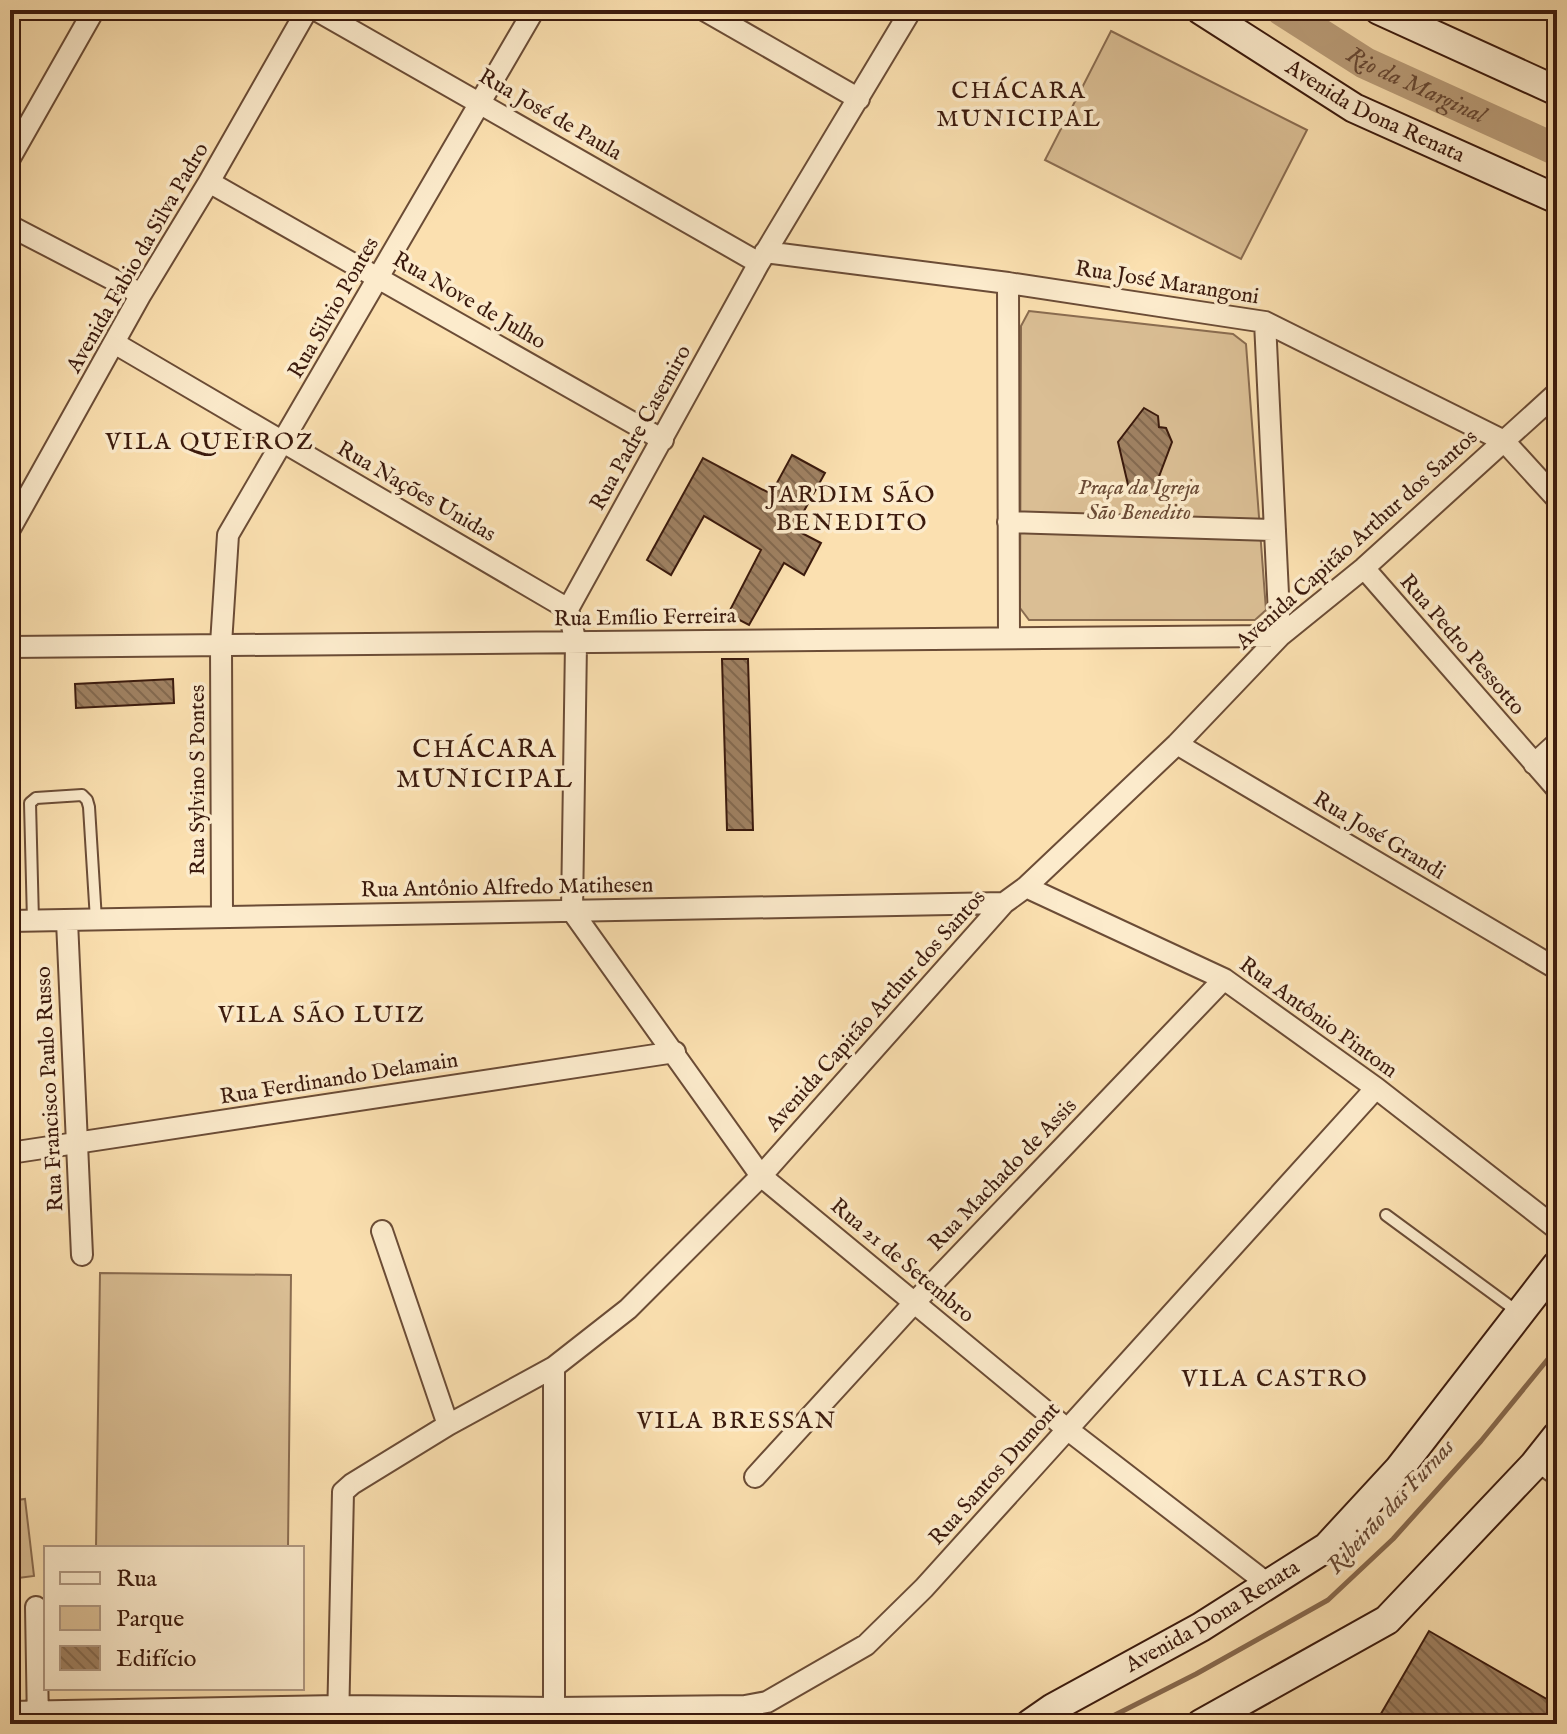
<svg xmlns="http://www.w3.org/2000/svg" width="1567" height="1734" font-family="'IM FELL English',serif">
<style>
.park{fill:#dabe94;stroke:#8a6c50;stroke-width:2}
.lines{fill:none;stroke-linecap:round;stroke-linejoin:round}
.stream{stroke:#87694e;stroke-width:5}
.river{stroke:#ba9d79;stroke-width:32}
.building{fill:url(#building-back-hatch);stroke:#3b1a0d;stroke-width:2}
.lane-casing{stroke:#6b4c36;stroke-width:14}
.street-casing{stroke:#6b4c36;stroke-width:24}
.secondary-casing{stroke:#3b1a0d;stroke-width:32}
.lane{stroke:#fcebcc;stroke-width:10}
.street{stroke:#fcebcc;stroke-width:20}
.secondary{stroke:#fcebcc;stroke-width:28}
.labels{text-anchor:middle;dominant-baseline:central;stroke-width:7;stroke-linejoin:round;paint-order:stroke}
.street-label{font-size:22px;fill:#3b1a0d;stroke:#fcebcc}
.park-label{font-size:22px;font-style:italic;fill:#6b4b36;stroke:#fcebcc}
.water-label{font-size:24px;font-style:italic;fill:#674833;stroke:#fcebcc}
.neighbourhood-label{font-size:24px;letter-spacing:2px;fill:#3b1a0d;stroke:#fcebcc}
.quarter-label{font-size:26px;letter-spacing:2px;fill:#3b1a0d;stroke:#fcebcc}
</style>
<defs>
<pattern id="building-back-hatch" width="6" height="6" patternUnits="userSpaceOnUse" patternTransform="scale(2)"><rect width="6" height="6" fill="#9f8162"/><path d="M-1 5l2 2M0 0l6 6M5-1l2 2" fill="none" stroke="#83694f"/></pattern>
</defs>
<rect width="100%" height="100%" fill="#fbe0b0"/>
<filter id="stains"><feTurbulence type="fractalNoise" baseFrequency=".0025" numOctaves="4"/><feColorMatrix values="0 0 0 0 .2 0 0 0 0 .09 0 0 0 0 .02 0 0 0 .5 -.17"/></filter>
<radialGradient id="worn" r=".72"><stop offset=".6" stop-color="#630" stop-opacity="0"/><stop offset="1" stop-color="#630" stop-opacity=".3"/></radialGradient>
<path class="park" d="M1111,31L1307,130L1241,259L1045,160Z
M1029,311L1233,334L1246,344L1266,610L1255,620H1029L1020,608L1021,326Z
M100,1273L291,1275L288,1548H96Z
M25,1499L34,1576L10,1579V1501Z"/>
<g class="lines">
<path class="stream" d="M1097,1724L1196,1674L1328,1600L1393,1539L1481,1441L1557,1348"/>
<path class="river" id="s1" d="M1282,10L1365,63L1557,150"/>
</g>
<path class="building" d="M1144,408L1158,416L1159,427L1166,428L1172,442L1152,495L1129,489L1118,442Z
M792,455L825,473L794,529L821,543L804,575L784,563L749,625L728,614L761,550L704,516L671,575L647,560L703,458L771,494Z
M722,659H748L753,830H727Z
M173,679L174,703L76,708L75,684Z
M1429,1631L1557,1705V1724H1375Z"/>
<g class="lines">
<defs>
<path id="lane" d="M33,921L30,803L36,798L82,795L87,800L89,807L96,920
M1386,1215L1518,1312
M1536,1466L1557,1481"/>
<path id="street" d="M316,10L759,263
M704,10L859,99
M911,10L759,263L568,609L576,643L572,911L761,1176L1067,1429L1268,1584
M10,158L94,10
M209,182L663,440
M10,226L141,294
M765,252L1008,283L1265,322L1504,441L1557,499
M1008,283L1009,638
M116,344L568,609
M1008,522L1275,530
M10,529L141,294L209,182L307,10
M1364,568L1557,789
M10,647L1280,636L1265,322
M1177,744L1557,969
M1534,764L1557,743
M1026,887L1224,979L1376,1088L1557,1229
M222,916L221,644L228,535L534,10
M10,921L1004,903
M67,921L82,1255
M10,1153L675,1052
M382,1231L448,1425
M554,1367V1724
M755,1477L914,1303L1224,979
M36,1607L38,1724
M10,1712L338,1706L554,1708L745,1706L767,1702L866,1645L924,1588L1376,1088
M338,1724L343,1492L352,1484L448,1425L554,1367L628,1309L761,1176L1004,903L1026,887L1177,744L1280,636L1364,568L1557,393"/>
<g id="secondary">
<path id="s2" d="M1201,10L1354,108L1557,199"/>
<path d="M1379,10L1557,91"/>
<path id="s3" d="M1030,1724L1053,1708L1201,1627L1327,1547L1399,1469L1557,1265"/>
<path d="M1201,1724L1387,1620L1534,1465L1557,1436"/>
</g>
</defs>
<use href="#lane" class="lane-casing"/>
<use href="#street" class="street-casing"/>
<use href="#secondary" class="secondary-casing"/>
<use href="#lane" class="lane"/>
<use href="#street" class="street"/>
<use href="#secondary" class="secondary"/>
</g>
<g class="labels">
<g class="street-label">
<text stroke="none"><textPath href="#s2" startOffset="202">Avenida Dona Renata</textPath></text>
<text transform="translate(550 115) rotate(30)">Rua José de Paula</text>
<text transform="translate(138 258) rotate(-60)">Avenida Fabio da Silva Padro</text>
<text transform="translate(1167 283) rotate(9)">Rua José Marangoni</text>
<text transform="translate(469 301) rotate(30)">Rua Nove de Julho</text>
<text transform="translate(334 308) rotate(-60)">Rua Silvio Pontes</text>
<text transform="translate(641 428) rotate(-61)">Rua Padre Casemiro</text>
<text transform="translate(416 492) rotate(30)">Rua Nações Unidas</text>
<text transform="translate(1357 540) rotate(-42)">Avenida Capitão Arthur dos Santos</text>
<text transform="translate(645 618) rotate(-1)">Rua Emílio Ferreira</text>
<text transform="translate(1462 645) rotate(49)">Rua Pedro Pessotto</text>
<text transform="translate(198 780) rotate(-90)">Rua Sylvino S Pontes</text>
<text transform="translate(1379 836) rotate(31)">Rua José Grandi</text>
<text transform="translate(507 888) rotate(-1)">Rua Antônio Alfredo Matihesen</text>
<text transform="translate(876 1011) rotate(-48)">Avenida Capitão Arthur dos Santos</text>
<text transform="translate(1318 1018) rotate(36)">Rua Antônio Pintom</text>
<text transform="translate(339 1079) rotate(-9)">Rua Ferdinando Delamain</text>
<text transform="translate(50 1089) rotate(-93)">Rua Francisco Paulo Russo</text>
<text transform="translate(1003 1175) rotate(-46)">Rua Machado de Assis</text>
<text transform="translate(902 1261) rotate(40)">Rua 21 de Setembro</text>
<text transform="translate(995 1474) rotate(-48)">Rua Santos Dumont</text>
<text stroke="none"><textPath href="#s3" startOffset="212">Avenida Dona Renata</textPath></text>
</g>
<g class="park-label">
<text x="1139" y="488">Praça da Igreja<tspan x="1139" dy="25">São Benedito</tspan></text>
</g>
<g class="water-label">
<text stroke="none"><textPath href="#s1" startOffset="154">Rio da Marginal</textPath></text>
<text transform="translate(1391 1507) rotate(-47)">Ribeirão das Furnas</text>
</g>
<g class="neighbourhood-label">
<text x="1019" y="91">CHÁCARA<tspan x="1019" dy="28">MUNICIPAL</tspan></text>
<text x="210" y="442">VILA QUEIROZ</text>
<text x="852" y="495">JARDIM SÃO<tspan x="852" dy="28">BENEDITO</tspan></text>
<text x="322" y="1015">VILA SÃO LUIZ</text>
<text x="1275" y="1379">VILA CASTRO</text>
<text x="737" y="1421">VILA BRESSAN</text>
</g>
<g class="quarter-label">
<text x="485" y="749">CHÁCARA<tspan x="485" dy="30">MUNICIPAL</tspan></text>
</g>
</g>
<rect width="1567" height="1734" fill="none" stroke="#fbe0b0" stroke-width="40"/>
<rect x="12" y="12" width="1543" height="1710" fill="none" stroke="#3b1a0d" stroke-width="4"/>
<rect x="20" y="20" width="1527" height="1694" fill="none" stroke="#3b1a0d" stroke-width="2"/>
<rect x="44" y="1546" width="260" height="144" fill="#fcebcc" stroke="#af9780" stroke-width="2"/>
<rect x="60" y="1572" width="40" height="12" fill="#fcebcc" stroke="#af9780" stroke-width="2"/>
<text x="116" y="1586" font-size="24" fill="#3b1a0d">Rua</text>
<rect x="60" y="1606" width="40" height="24" fill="#dabe94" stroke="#af9780" stroke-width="2"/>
<text x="116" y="1626" font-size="24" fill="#3b1a0d">Parque</text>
<rect x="60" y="1646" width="40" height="24" fill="url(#building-back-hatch)" stroke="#af9780" stroke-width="2"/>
<text x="116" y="1666" font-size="24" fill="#3b1a0d">Edifício</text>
<rect width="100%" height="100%" filter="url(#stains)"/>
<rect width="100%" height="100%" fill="url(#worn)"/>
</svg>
